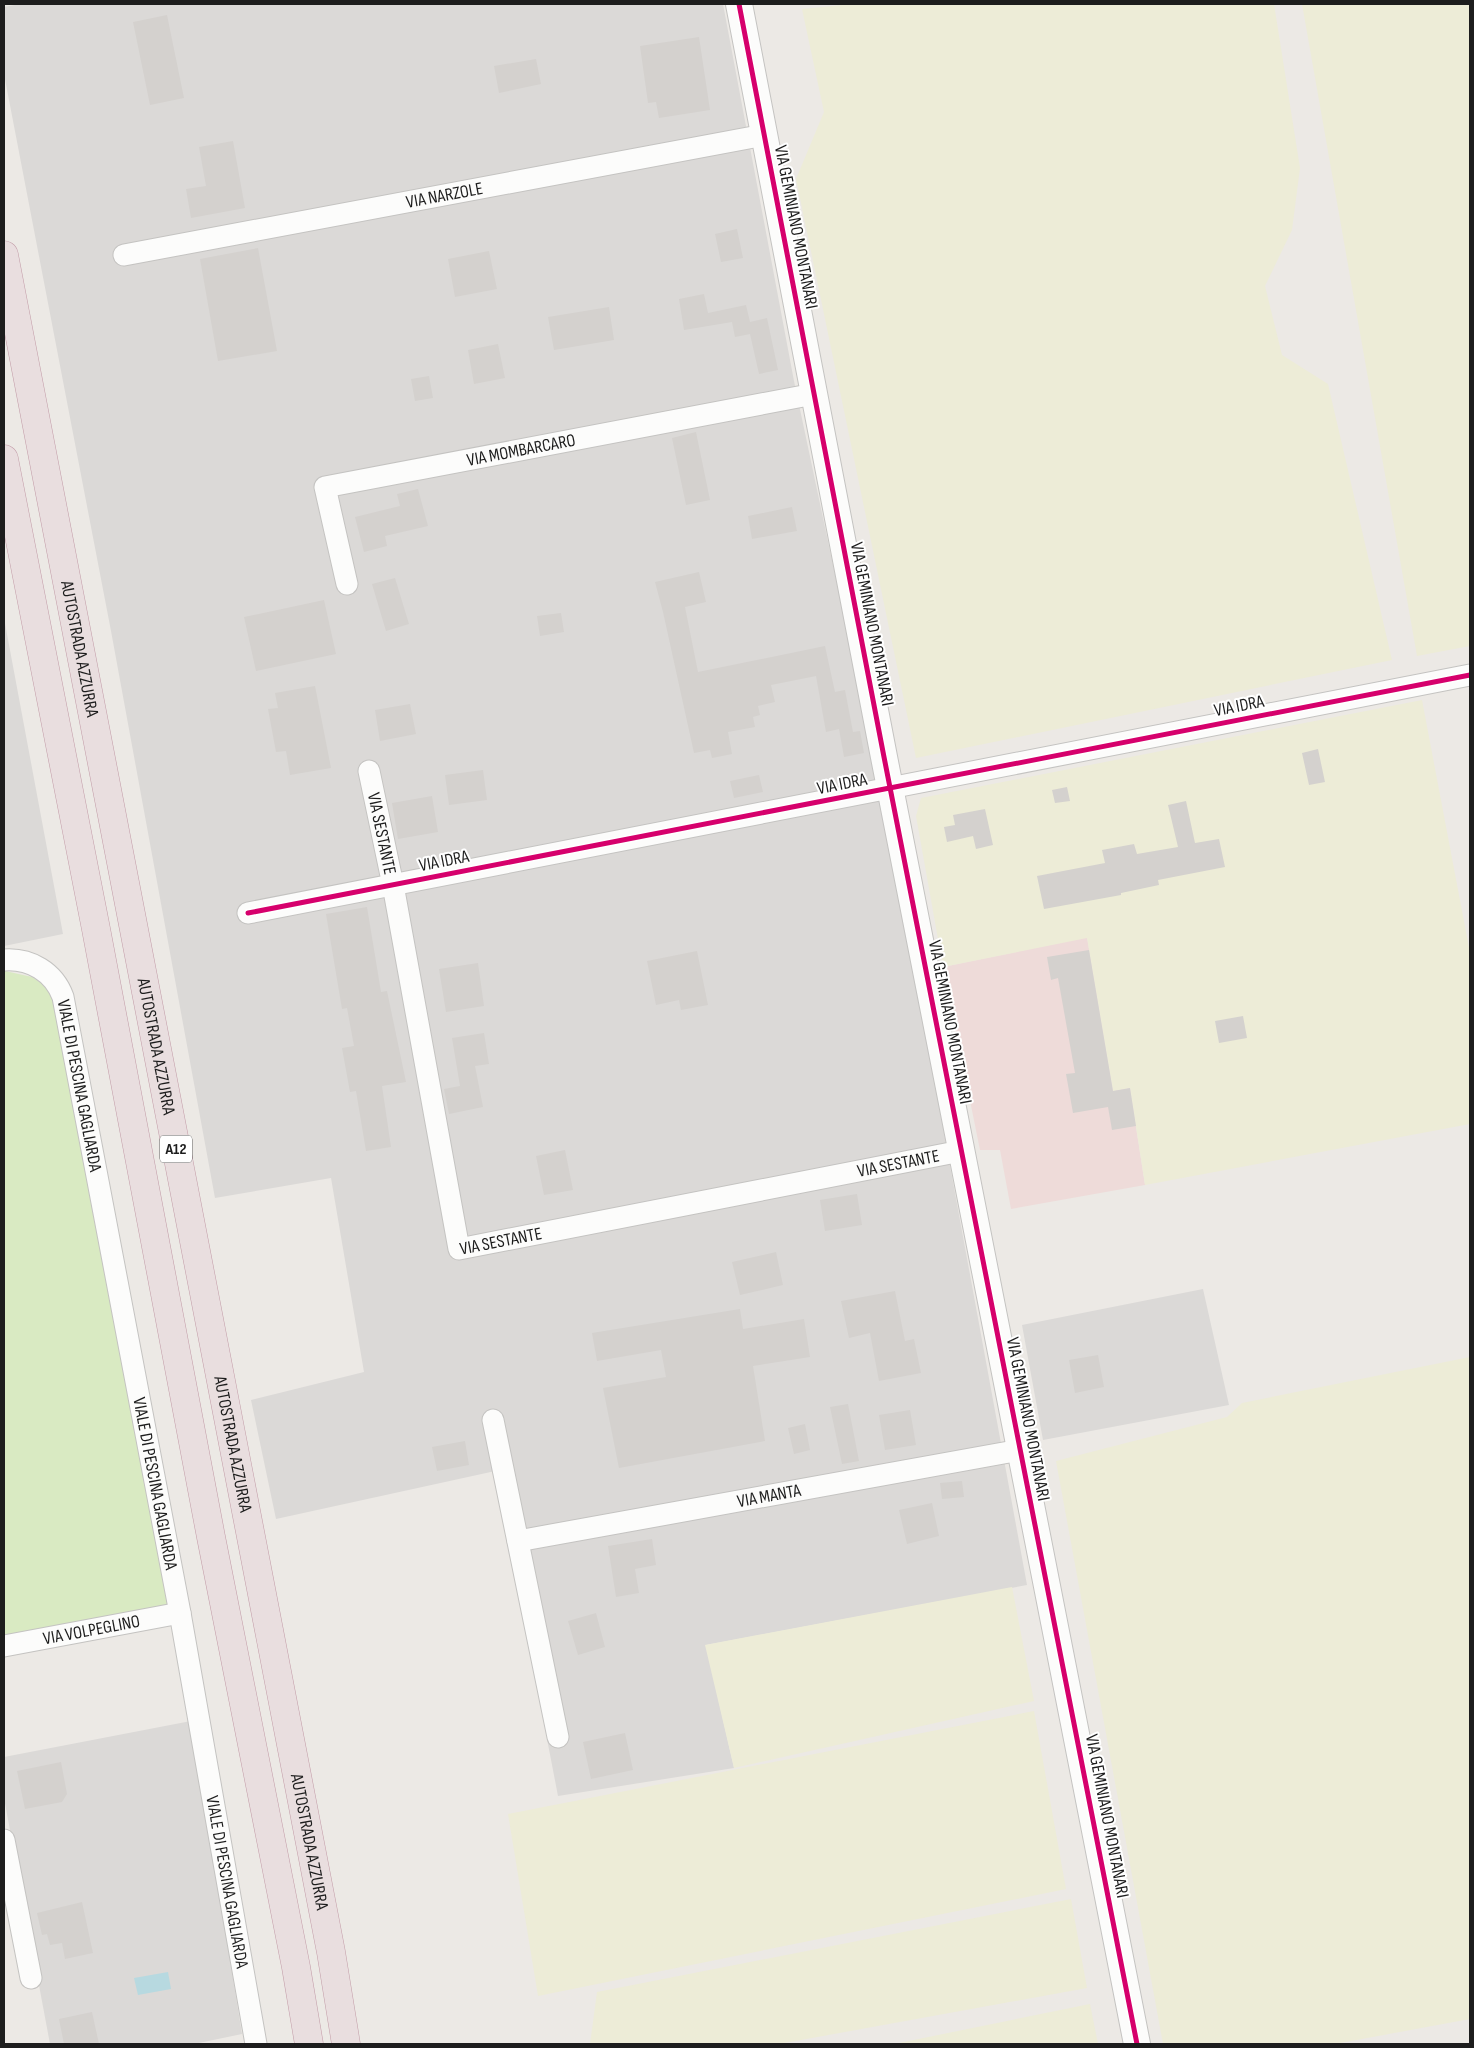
<svg xmlns="http://www.w3.org/2000/svg" width="1474" height="2048" font-family="'Sofia Sans Condensed',sans-serif">
<style>
.residential{fill:#dbd9d7}
.commercial{fill:#eedbd9}
.farmland{fill:#edecd7}
.grass{fill:#d9eac2}
.water{fill:#b7d9e0}
.building{fill:#d4d1ce}
.lines{fill:none;stroke-linecap:round;stroke-linejoin:round}
.minor-casing{stroke:#c4c3c1;stroke-width:23}
.tertiary-casing{stroke:#c4c3c1;stroke-width:28}
.motorway-casing{stroke:#c29ba7;stroke-width:29}
.minor{stroke:#fcfcfb;stroke-width:21}
.tertiary{stroke:#fcfcfb;stroke-width:26}
.motorway{stroke:#e9dedf;stroke-width:28}
.cycleway-casing{stroke:#fff;stroke-width:8}
.cycleway{stroke:#d6006c;stroke-width:5}
.labels{text-anchor:middle;dominant-baseline:central;stroke-width:4;stroke-linejoin:round;paint-order:stroke}
.shield{fill:#fff;stroke:#616161;stroke-width:1}
.shield-label{font-size:16px;font-weight:bold;fill:#1d1d1d}
.street-label{font-size:18px;fill:#1d1d1d;stroke:#fff}
</style>
<rect width="100%" height="100%" fill="#ece9e5"/>
<path class="residential" d="M20,4H723L794,381L883,801L1027,1585L706,1645L734,1768L558,1796L547,1739L563,1737L509,1468L276,1519L251,1400L364,1372L331,1178L215,1198L111,631L4,74V7Z
M4,618L63,934L4,946Z
M1203,1289L1229,1405L1043,1440L1022,1325Z
M191,1721L242,2034L194,2044H50L4,1798V1757Z"/>
<path class="commercial" d="M1087,937L1113,1091L1130,1088L1145,1185L1011,1209L1000,1150H980L943,967Z"/>
<path class="farmland" d="M852,4H1274L1300,168L1292,230L1265,286L1282,355L1328,384L1392,660L916,758L796,179L824,112L802,9Z
M1302,4H1470V646L1417,656Z
M1422,700L1470,953V1124L1145,1185L1130,1088L1113,1091L1087,938L943,967L916,816L921,798Z
M1470,1357V2019L1335,2044H1163L1056,1461L1227,1417L1242,1403Z
M1012,1587L1034,1701L734,1768L705,1645Z
M1034,1711L1066,1889L538,1996L508,1814Z
M1071,1899L1087,1988L779,2044H590L597,1992Z
M1090,2004L1098,2044H894Z"/>
<path class="grass" d="M5,971L32,977L51,990L168,1605L4,1636Z"/>
<path class="water" d="M168,1972L171,1989L138,1995L134,1978Z"/>
<path class="building" d="M167,15L184,98L150,105L133,22Z
M699,37L710,110L659,118L656,102L648,103L640,46Z
M536,59L541,84L499,93L494,66Z
M233,141L245,208L191,218L186,189L206,186L199,147Z
M737,229L743,258L721,262L715,234Z
M258,248L277,351L218,361L200,259Z
M489,251L497,289L455,297L448,259Z
M704,294L708,313L746,305L750,322L767,318L778,370L759,374L750,334L735,337L732,322L684,330L679,299Z
M609,307L614,340L554,350L548,317Z
M498,344L505,378L474,384L468,350Z
M429,376L433,398L415,401L411,379Z
M696,432L710,500L686,505L672,438Z
M418,489L428,526L385,536L387,546L364,552L355,517L400,506L397,494Z
M792,507L797,531L752,539L748,516Z
M699,572L706,602L685,607L698,672L825,646L835,692L845,690L853,732L860,731L864,753L844,757L839,729L826,732L816,676L771,685L775,702L758,706L760,715L753,717L755,727L728,732L732,754L712,758L710,750L694,753L663,612L655,582Z
M395,578L409,624L386,631L372,584Z
M324,600L336,654L256,671L244,617Z
M561,613L564,632L540,636L537,616Z
M315,686L331,768L290,775L286,751L276,752L268,709L278,708L275,693Z
M410,704L416,734L380,741L375,710Z
M1318,749L1325,782L1309,785L1302,753Z
M483,770L487,800L449,805L445,775Z
M759,775L763,792L734,798L730,781Z
M1067,787L1070,801L1055,803L1052,790Z
M432,796L438,832L398,839L392,803Z
M1186,801L1195,843L1219,839L1225,867L1158,880L1159,885L1121,893V895L1044,909L1037,876L1105,863L1102,850L1134,844L1137,854L1178,847L1168,805Z
M985,809L993,845L976,849L973,836L947,842L944,827L955,825L953,815Z
M367,907L381,992L387,991L406,1082L382,1086L391,1147L366,1151L356,1091L350,1092L342,1048L354,1046L347,1008L342,1009L326,914Z
M1089,950L1113,1091L1130,1088L1136,1126L1112,1130L1108,1107L1073,1113L1066,1074L1075,1073L1058,978L1051,980L1047,957Z
M697,951L708,1005L681,1010L679,1000L656,1005L647,961Z
M478,963L484,1006L446,1012L439,969Z
M1243,1016L1247,1038L1219,1043L1215,1021Z
M484,1033L489,1064L475,1066L483,1107L449,1114L444,1089L460,1086L452,1038Z
M565,1150L573,1190L544,1195L536,1156Z
M857,1194L862,1225L825,1231L820,1200Z
M776,1252L783,1285L740,1295L732,1262Z
M895,1291L905,1341L914,1339L921,1373L879,1381L870,1333L849,1338L841,1301Z
M740,1309L743,1329L804,1319L810,1357L753,1366L765,1441L619,1468L603,1388L666,1377L661,1350L597,1361L592,1333Z
M1098,1355L1104,1387L1075,1393L1069,1360Z
M848,1404L859,1461L842,1464L830,1407Z
M910,1410L916,1445L885,1450L879,1415Z
M805,1424L810,1450L794,1454L788,1428Z
M465,1441L469,1465L437,1471L432,1447Z
M962,1481L964,1497L942,1499L940,1483Z
M932,1503L939,1536L907,1544L899,1510Z
M652,1539L656,1565L635,1569L639,1593L616,1597L608,1546Z
M596,1613L605,1647L578,1655L568,1621Z
M625,1733L633,1770L591,1779L583,1742Z
M61,1762L67,1794L62,1802L25,1809L17,1771Z
M82,1902L93,1953L65,1959L62,1943L50,1945L47,1934L42,1935L37,1913Z
M92,2012L99,2044H64L59,2019Z"/>
<g class="lines">
<defs>
<g id="minor">
<path id="s1" d="M124,255L764,135"/>
<path id="s2" d="M347,584L325,487L814,394"/>
<path id="s3" d="M369,771L393,885L459,1249L961,1151"/>
<path d="M248,913L1470,675"/>
<path id="s4" d="M4,960C30,958 54,972 63,997L180,1613L256,2044"/>
<path d="M493,1420L558,1737"/>
<path id="s5" d="M518,1541L1020,1450"/>
<path id="s6" d="M4,1646L180,1613"/>
<path d="M4,1840L31,1978"/>
</g>
<path id="tertiary" d="M739,4L884,757L1137,2044"/>
<g id="motorway">
<path id="s7" d="M4,255L331,1952L346,2044"/>
<path d="M4,459L96,929L211,1537L296,1967L309,2044"/>
</g>
</defs>
<use href="#minor" class="minor-casing"/>
<use href="#tertiary" class="tertiary-casing"/>
<use href="#motorway" class="motorway-casing"/>
<use href="#minor" class="minor"/>
<use href="#tertiary" class="tertiary"/>
<use href="#motorway" class="motorway"/>
<defs>
<path id="cycleway" d="M739,4L884,757L1137,2044
M248,913L1470,675"/>
</defs>
<use href="#cycleway" class="cycleway-casing"/>
<use href="#cycleway" class="cycleway"/>
</g>
<g class="labels">
<rect class="shield" x="160" y="1135.5" width="32" height="27" rx="4"/>
<g class="shield-label">
<text x="176" y="1149">A12</text>
</g>
<g class="street-label">
<text stroke="none"><textPath href="#s1" startOffset="326">VIA NARZOLE</textPath></text>
<text transform="translate(796 227) rotate(79)">VIA GEMINIANO MONTANARI</text>
<text stroke="none"><textPath href="#s2" startOffset="299">VIA MOMBARCARO</textPath></text>
<text transform="translate(872 624) rotate(79)">VIA GEMINIANO MONTANARI</text>
<text stroke="none"><textPath href="#s7" startOffset="401">AUTOSTRADA AZZURRA</textPath></text>
<text transform="translate(1239 706) rotate(-11)">VIA IDRA</text>
<text transform="translate(842 784) rotate(-11)">VIA IDRA</text>
<text stroke="none"><textPath href="#s3" startOffset="64">VIA SESTANTE</textPath></text>
<text transform="translate(444 861) rotate(-11)">VIA IDRA</text>
<text transform="translate(950 1022) rotate(79)">VIA GEMINIANO MONTANARI</text>
<text stroke="none"><textPath href="#s7" startOffset="806">AUTOSTRADA AZZURRA</textPath></text>
<text stroke="none"><textPath href="#s4" startOffset="165">VIALE DI PESCINA GAGLIARDA</textPath></text>
<text stroke="none"><textPath href="#s3" startOffset="934">VIA SESTANTE</textPath></text>
<text stroke="none"><textPath href="#s3" startOffset="529">VIA SESTANTE</textPath></text>
<text transform="translate(1028 1419) rotate(79)">VIA GEMINIANO MONTANARI</text>
<text stroke="none"><textPath href="#s7" startOffset="1211">AUTOSTRADA AZZURRA</textPath></text>
<text stroke="none"><textPath href="#s4" startOffset="570">VIALE DI PESCINA GAGLIARDA</textPath></text>
<text stroke="none"><textPath href="#s5" startOffset="255">VIA MANTA</textPath></text>
<text stroke="none"><textPath href="#s6" startOffset="89">VIA VOLPEGLINO</textPath></text>
<text transform="translate(1107 1816) rotate(79)">VIA GEMINIANO MONTANARI</text>
<text stroke="none"><textPath href="#s7" startOffset="1616">AUTOSTRADA AZZURRA</textPath></text>
<text stroke="none"><textPath href="#s4" startOffset="975">VIALE DI PESCINA GAGLIARDA</textPath></text>
</g>
</g>
<rect width="1474" height="2048" fill="none" stroke="#1d1d1d" stroke-width="10"/>
</svg>
